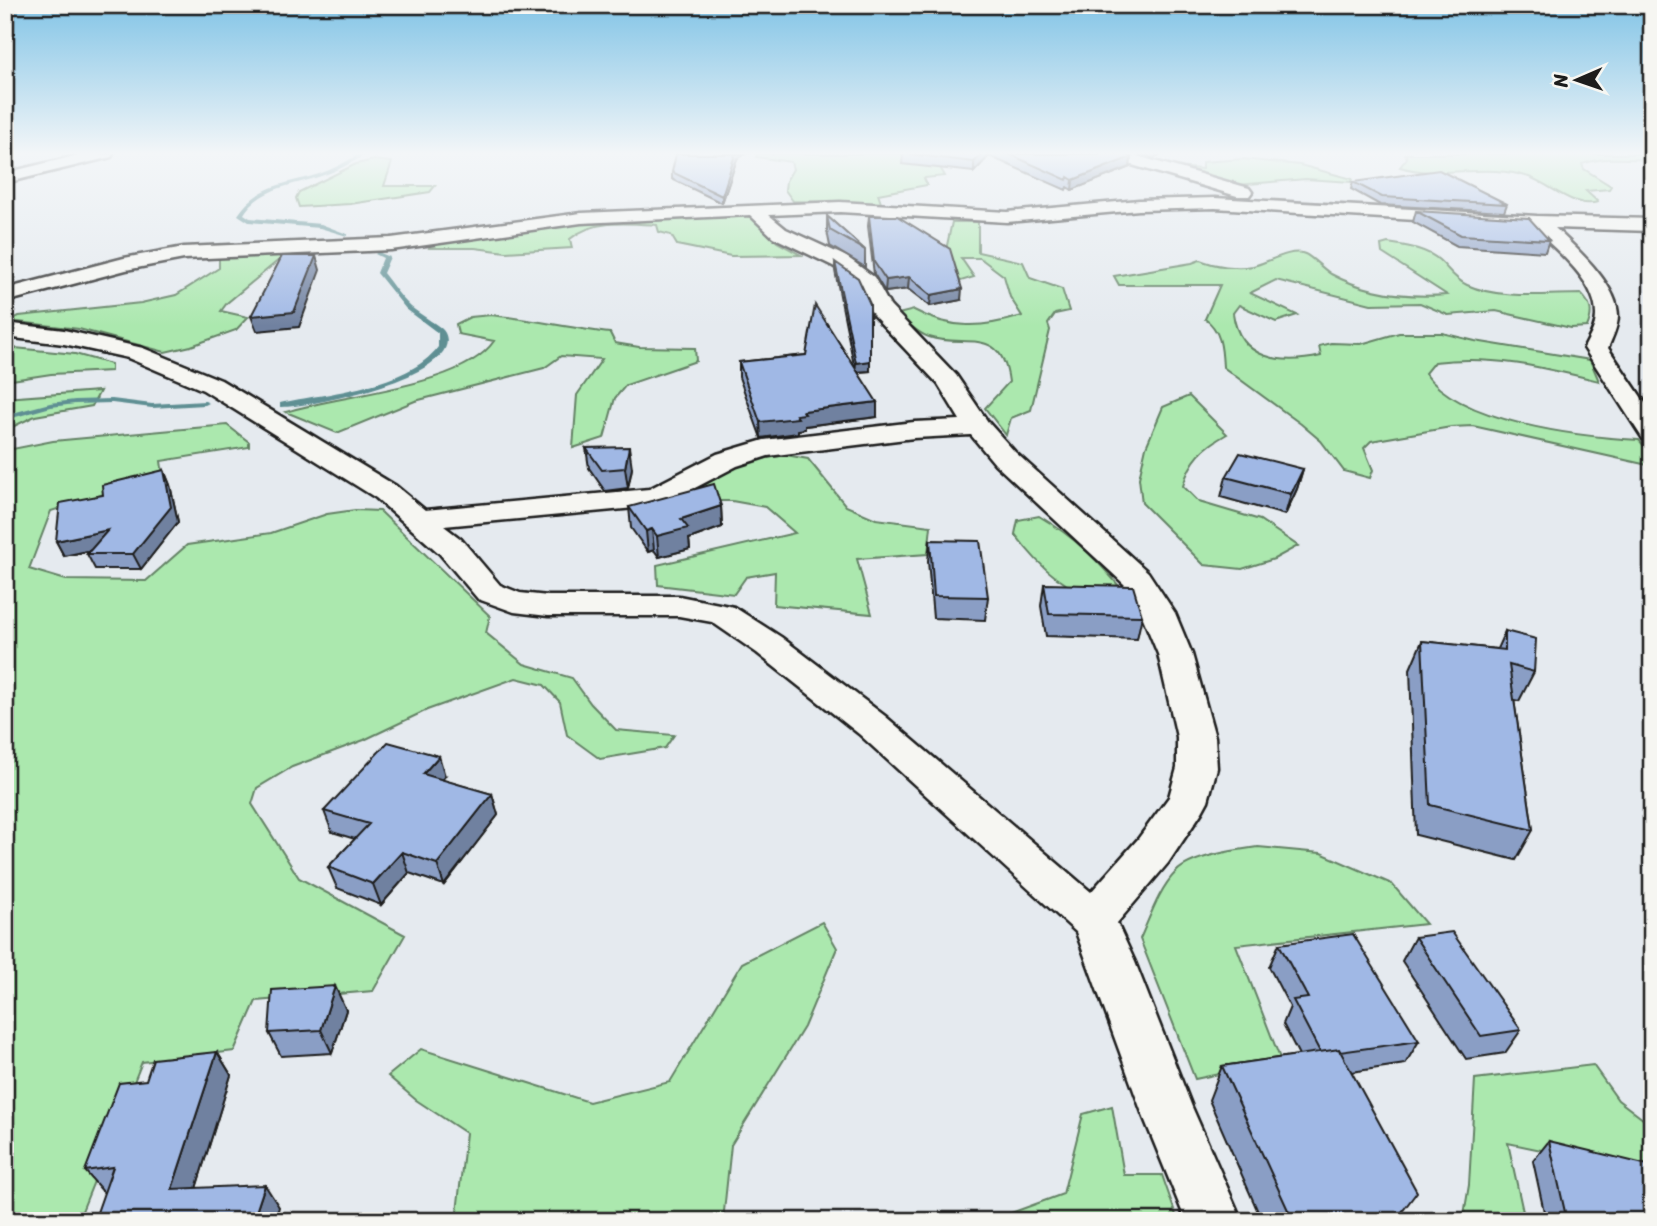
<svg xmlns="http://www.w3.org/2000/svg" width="1657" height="1226" font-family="Sriracha,sans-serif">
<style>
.green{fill:#abe8ae;stroke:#648265;stroke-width:2}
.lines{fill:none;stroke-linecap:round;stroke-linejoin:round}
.stream{fill:#5e8f93;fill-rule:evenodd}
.minor-casing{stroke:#1c1c1c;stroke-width:5}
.minor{fill:#f6f6f2;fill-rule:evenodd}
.wall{fill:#8a9ec5;stroke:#1c1c1c;stroke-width:2}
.shaded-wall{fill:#7081a0;stroke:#1c1c1c;stroke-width:2}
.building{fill:#a0b8e5;stroke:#1c1c1c;stroke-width:2}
</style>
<rect width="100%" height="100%" fill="#e5eaef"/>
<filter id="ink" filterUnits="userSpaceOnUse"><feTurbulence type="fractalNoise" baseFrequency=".0143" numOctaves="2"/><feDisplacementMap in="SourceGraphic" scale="14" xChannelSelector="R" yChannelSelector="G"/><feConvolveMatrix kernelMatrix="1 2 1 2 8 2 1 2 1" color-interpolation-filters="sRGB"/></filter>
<g filter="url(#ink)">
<path class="green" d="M757,154H932L945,176L924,178L927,185L878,194L881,203L793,201L785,190L786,181L793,169L791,162L756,157Z
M1405,154H1652V160C1629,159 1604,156 1582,164L1584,169L1611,186L1609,189L1586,191L1598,202C1573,209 1552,185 1529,177C1486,162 1442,180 1400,167L1407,158Z
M1243,159L1300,165L1352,179L1351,182L1306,179L1237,185L1175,167L1202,169V162Z
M374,160L392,162L384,186H435L430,192L350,204L299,207L296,198L299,192L356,164Z
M734,213L751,217L777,242L801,255L731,256L677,245L671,235L659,232L657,225C628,223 594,219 570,239L572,248L506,252L475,248H429L430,245L582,221Z
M952,222H978V252L1023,262L1030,278L1062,289L1069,311L1055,314L1048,324L1050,330L1031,410L1011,418L1006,435L985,408L1009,382C1002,324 964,349 929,337C918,334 907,322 898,314L914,310C951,330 982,328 1022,316L1010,297L1004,276L980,258H961L974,277L961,281L923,257L946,250Z
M1388,243C1405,246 1425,248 1439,260C1449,269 1454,279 1467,285C1500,300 1546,294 1581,294C1592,305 1593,313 1587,327L1571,328L1496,311L1448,315L1420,303L1371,304L1276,280L1250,293L1297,315L1276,322L1239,305L1233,313C1239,360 1282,365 1321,356L1319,346L1331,343L1361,344L1399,333H1442L1475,341L1590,360L1599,381C1542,367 1494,355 1434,362L1425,373C1459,423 1582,437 1639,440L1652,455V466L1473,426L1451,427L1371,441L1364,448L1373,470L1370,478L1344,471L1321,441L1301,424L1223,367C1222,348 1221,330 1205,319L1220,285H1119L1114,276L1192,263L1200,260C1215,266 1236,269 1253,266C1267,263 1290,248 1305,254C1312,257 1323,269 1331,274C1366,293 1407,298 1447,295L1382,253L1381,245Z
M286,254L227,303L221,311L248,317L236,330L191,346L165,352L79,329L9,321L19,316L141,303L176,295L219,268V256Z
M491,315C531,319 569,328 610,333L615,343L639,347L695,348L696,361L626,385L615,398L604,438L573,448L577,395L602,359L561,356L544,368L415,401L337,433L286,412C339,394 462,388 494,341L458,334L456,324L470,317Z
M5,347L75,354L111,364V371L51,374L5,381Z
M100,391L92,406L35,416L12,427L7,439L13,449L53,441L227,425L249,442V447L161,461L163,475L51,511L29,569L66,580L146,581L187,545L271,533L327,514L355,510L380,511L490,616L486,633L524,664L572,678L591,704L616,730L674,735L665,748L600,759L567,735L560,702L544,685L516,678L427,710L364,740L292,767L257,788L252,804L299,878L405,935L373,991L256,1001L234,1051L142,1062L78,1221H5V398Z
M1189,396L1227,434C1204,447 1190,460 1183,486L1199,502L1260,520L1298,546L1274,559L1242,569L1204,565L1142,503L1139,478L1146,447L1163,407Z
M786,455L808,459L846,506L876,519L931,526L928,554L857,559L872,614L774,605L775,572L746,577L734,594L658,585L657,565L795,533L765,507L732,501H704L694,490L740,462Z
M1039,516C1075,537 1101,563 1127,596C1118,596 1108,597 1099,596C1064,592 1034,560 1015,534L1018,520Z
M1258,847L1321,853L1392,884L1426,924L1236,945L1281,1061L1195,1079L1140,939C1150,917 1159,889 1176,872C1191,856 1237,850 1258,847Z
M822,922L837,948L804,1027L731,1145L723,1221H456L466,1133L416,1100L388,1076L421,1049L589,1102L670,1082L742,963Z
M1593,1065L1618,1100L1652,1126V1173L1508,1143L1525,1221H1463L1469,1185L1475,1079Z
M1112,1106L1124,1175H1162L1178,1221H989L1063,1194L1083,1114Z"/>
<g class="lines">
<path class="stream" d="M359,154H366C352,163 337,171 321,176C293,186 261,187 244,214L250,218L321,224L347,234V236L320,228L249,222L238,215C258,184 288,184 319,174C333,169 346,162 359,154Z
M378,252L390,257L383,273C392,284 400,297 411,307C416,311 422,315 428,319C433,323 442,327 445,333C466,376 307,408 280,407V403C327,393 408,387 438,347V333L406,309L377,273L383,258L375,254Z
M112,399L152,404L205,401L209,403L205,405L152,408L112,403L75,404L51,407L5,420V415L50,403L75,400Z"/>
<defs>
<path id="minor" d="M83,154H113L111,157L5,183V173Z
M1103,154H1130L1249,188L1252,192L1249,196H1237L1105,157Z
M1215,198L1537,216L1652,219V231L1555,228C1576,248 1618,285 1618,316C1618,327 1612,338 1608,348L1652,413V441L1643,439L1584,348C1589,338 1596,327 1596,316C1597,281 1555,249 1532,227L1215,208L1139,210L1007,222L840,212L769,215L786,229L847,257L874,277L890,306L956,375L988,422L1015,452L1148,572L1175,613L1192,654L1215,737L1217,768L1208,801L1202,812L1168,863L1117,923L1135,962L1192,1107L1242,1221H1186L1142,1113L1076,932L859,734L757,653L712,622L679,616H548L514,612L478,599L439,553L376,498L203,390L128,358L64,344L5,337V323L64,330L143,348L221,380L396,486L425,510L649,489L717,454L764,440L914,422L960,420L938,384L873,315L860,285L833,266L773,237L750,215L581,223L391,250L184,259L126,270L5,302V289L124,258L184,247L391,238L581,213L840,202L1007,212L1139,200ZM971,435L995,464L1124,584L1141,613L1158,654L1177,737V768L1169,797L1138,839L1091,892L885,716L781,637L734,607L679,596H548L520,593L500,585L461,539L444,526L656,506L666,503L737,466L768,456L914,438Z"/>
</defs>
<use href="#minor" class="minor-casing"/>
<use href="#minor" class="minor"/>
</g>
<path class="wall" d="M903,154H1122L1131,157L1130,167L1072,190L1067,187L1066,190L989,156L974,172L902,164Z
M1141,154H1162L1153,158Z
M737,159L722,203L672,179V172Z
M1353,182L1507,204L1504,212L1380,205L1351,189Z
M1416,211L1549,240L1545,252L1457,246L1413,222Z
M827,216L865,250V267L830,246L827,231Z
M869,216L961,300L930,306L908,289L885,292L874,274L868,226Z
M835,262L870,371L858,372L877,417L805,426V429L798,430V433L761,438L739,377V362L806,355L854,365L835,271Z
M586,448L632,468L628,488L605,491L589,468Z
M1303,469L1297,489L1285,515L1221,497L1226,477Z
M164,470L170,485L178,522L141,569H95L87,554L90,551L64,556L56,541L103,495Z
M721,506L722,527L689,539L690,549L659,557L654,550L648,552L631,528L629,507Z
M930,540L988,597L985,620L933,618L928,561Z
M1044,584L1142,616L1137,639L1046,636L1041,606Z
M1505,631L1534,672L1519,701L1514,700L1533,830L1516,860L1416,835L1410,669L1422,641L1497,649Z
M445,776L442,780L492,794L498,815L444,885L409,873L381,905L337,888L328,867L355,839L332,832L324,811Z
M1415,937L1521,1030L1505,1053L1466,1059L1402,961Z
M1279,944L1419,1041L1405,1064L1351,1072L1397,1221H1262L1209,1100L1222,1066L1299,1055L1283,1024L1290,1007L1269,967Z
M346,1010L332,1053L281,1056L269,1033Z
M217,1052L231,1075L196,1188L279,1207L104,1193L85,1171L146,1080Z
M1549,1141L1652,1221H1546L1533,1161Z"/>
<path class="shaded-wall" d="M735,154H746L737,159L722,203V196Z
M982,154H990L989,156L974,172V162Z
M1131,157L1130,167L1072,190L1073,180Z
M316,256L320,270L299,327L257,331L251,316Z
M909,277L908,289L885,292L886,280Z
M962,289L961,300L930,306L931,295Z
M870,361V371L855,372L856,363Z
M877,402V417L805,426V429L798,430V433L761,438L760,422L796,415L803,411Z
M629,447L632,468L628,488L625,468Z
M1303,469L1297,489L1285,515L1291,494Z
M164,470L170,485L178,522L141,569L133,554Z
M721,506L722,527L689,539L690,549L659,557L657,536L681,519Z
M652,529L654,550L648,552L646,531Z
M108,530L115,545L64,556L56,541Z
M439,756L445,776L429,795L423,774Z
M492,794L498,815L444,885L437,864Z
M402,852L409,873L381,905L373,884Z
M335,986L346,1010L332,1053L321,1030Z
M217,1052L231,1075L189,1211L172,1189Z
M265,1185L279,1207L275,1221H253Z"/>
<path class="building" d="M676,154H735L722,196L672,172Z
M908,154H982L974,162Z
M1009,154H1122L1131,157L1073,180L1068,177L1067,180Z
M1439,170L1507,204L1382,197L1353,182Z
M1416,211L1529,218L1549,240L1461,235Z
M827,216L865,250L830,230Z
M869,216H897L950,249L962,289L931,295L909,277L886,280L874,262Z
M282,256H316L294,312L251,316Z
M835,262L858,278L870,304V361L856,363Z
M815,305L877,402L803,411L805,414L796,415L798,418L760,422L739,362L806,355Z
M629,447L625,468L602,470L586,448Z
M1240,453L1303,469L1291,494L1226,477Z
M164,470L171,507L133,554H87L108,530L56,541L60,503L103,495L102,485Z
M714,484L721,506L681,519L688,528L657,536L652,529L646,531L629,507Z
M930,540L980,541L988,597L934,596Z
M1044,584L1133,586L1142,616L1049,614Z
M1505,631L1536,639L1534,672L1509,665L1533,830L1430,805L1422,641L1505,650Z
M388,742L439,756L423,774L492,794L437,864L402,852L373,884L328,867L369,824L324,811Z
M1452,932L1521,1030L1481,1036L1415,937Z
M1353,934L1419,1041L1340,1052L1339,1049L1320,1052L1293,1000L1308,998L1279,944Z
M335,986L321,1030L269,1033L272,990Z
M1339,1049L1417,1192L1395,1221H1293L1222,1066Z
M217,1052L172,1189L265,1185L253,1221H94L113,1167L85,1171L119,1083L146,1080L153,1059Z
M1549,1141L1652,1166V1221H1567Z"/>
</g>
<linearGradient id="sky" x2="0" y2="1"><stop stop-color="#82c4e6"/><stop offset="0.47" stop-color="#f3f6f8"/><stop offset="1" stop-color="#f3f6f8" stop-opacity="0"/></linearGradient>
<rect width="1657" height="326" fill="url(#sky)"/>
<rect width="1657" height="1226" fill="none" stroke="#f6f6f2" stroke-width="28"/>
<rect x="14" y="14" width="1629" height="1198" fill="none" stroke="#1c1c1c" stroke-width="2.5" filter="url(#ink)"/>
<g transform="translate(1577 80) rotate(268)" stroke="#f6f6f2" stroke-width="5" paint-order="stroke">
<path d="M0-5L12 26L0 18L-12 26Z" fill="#1c1c1c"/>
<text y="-10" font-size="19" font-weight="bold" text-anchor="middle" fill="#1c1c1c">N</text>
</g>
</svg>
